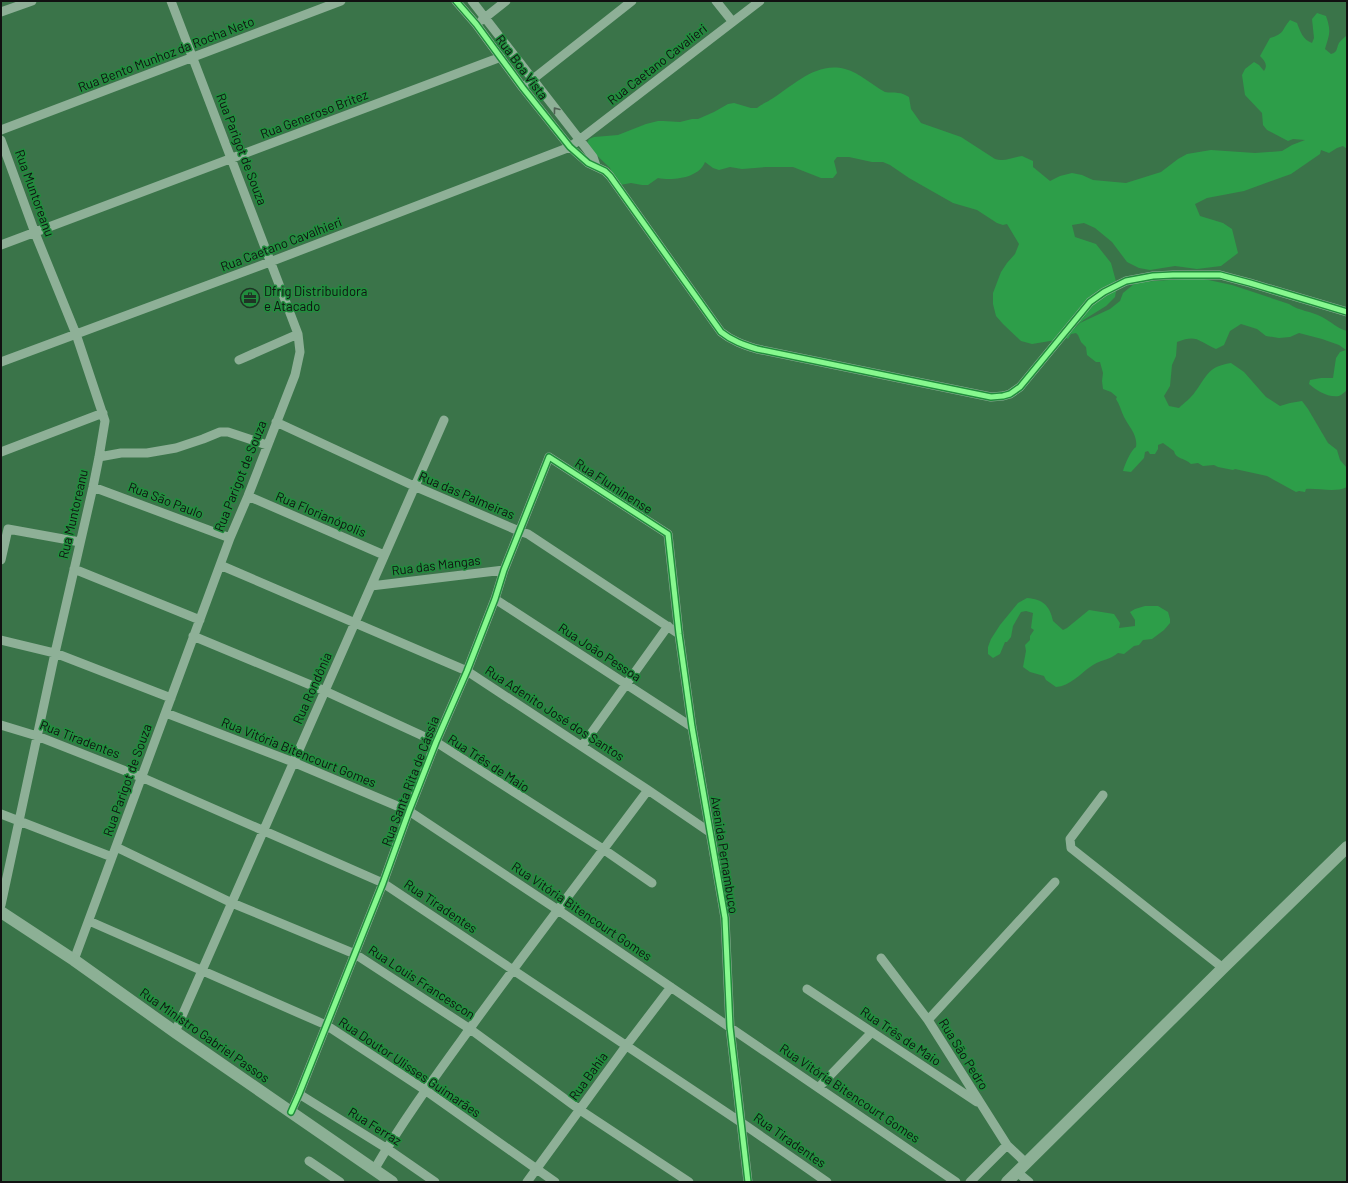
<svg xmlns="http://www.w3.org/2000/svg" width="1348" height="1183" font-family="Barlow,sans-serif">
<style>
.green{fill:#2d9e49}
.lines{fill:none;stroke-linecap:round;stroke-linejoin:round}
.minor{stroke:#8eb097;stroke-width:9}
.major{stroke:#8cb095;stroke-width:12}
.cycleway-casing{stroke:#218c3d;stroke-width:8}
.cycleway{stroke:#87f88f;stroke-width:5}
.oneway{stroke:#506054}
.labels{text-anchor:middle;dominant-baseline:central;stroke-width:3;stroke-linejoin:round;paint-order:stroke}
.street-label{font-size:13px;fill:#111;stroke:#218c3d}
.poi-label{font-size:13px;fill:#111;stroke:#218c3d;text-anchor:start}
</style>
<rect width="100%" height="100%" fill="#3a7449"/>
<path class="green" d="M1317,13L1326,16C1331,31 1330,33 1325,49L1331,54C1338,52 1336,49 1339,43C1341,40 1345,37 1347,35V149L1343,146L1337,148L1329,153L1321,150L1320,154L1291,174L1244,191L1207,198L1195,204L1200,216L1223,223L1232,229L1238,253L1221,266L1197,269L1175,266L1150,270L1139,268L1127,262L1112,242L1095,228L1084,223L1072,225L1075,237L1096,244L1111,263L1117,285L1115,297L1106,306L1085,319L1056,340L1032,344L1021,341L1003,324L996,316L993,304V293L1001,272L1007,263L1015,254L1019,244L1007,224L1003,225L997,223L977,210L953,203L909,178L890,165L883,162H872L849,157H837L834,161L837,173L833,178H821L793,167H766L742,169L730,167L719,170L713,168L705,162C699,178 673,181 658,178L648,185H642L631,183L620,185L612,174L610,168L586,145L589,139L594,137L618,135L646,124L658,121H663L680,122L692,119H698L714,112L728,104L734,103L751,108H757C761,104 766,103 770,100C793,86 816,61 845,69C860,73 872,85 885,92C889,93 894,92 898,93C902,93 905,95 909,97L911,109L921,123L961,137L995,159C1005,162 1013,157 1022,156L1033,161V167L1050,181L1060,176L1072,173L1082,175L1093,180L1126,183L1161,172L1178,159L1187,154L1211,150L1255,153L1282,151L1292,145L1305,140L1293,139L1288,141L1267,130L1263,125L1262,113L1245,95L1242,75L1245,69L1254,62L1259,65L1264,71C1268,65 1265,61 1260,56L1270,38C1285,34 1282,29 1290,20L1297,23C1300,31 1303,40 1312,43L1314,38L1312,19Z
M1199,278L1232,285L1289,304C1299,311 1311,311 1322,317C1332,322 1336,328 1347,331V390C1345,392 1341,395 1339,396C1328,398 1316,390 1309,384L1310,380L1321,378H1333L1336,358L1340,352L1346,350L1339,345L1322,339L1299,333L1290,337L1279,338L1266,336L1257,329L1241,324L1230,331L1224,345L1216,349C1198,341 1197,334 1177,342L1176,356L1172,365L1170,386L1164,396L1169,406L1179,408C1184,403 1191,398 1195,392C1208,375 1207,367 1231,363L1244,372L1266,397L1280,406L1290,403L1302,401L1308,409L1328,443L1337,450L1340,460L1347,468V487C1335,493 1319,488 1306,489L1305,492L1299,491L1296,492L1267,476L1235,469L1233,470L1218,467L1214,465L1203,466L1198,463L1191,464C1185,458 1175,459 1174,451L1163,443L1158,445V449L1155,454H1150L1148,451L1145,452L1144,458L1131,472L1123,471C1125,464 1131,450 1136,447C1138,435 1129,427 1124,417C1121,411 1120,405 1116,399L1117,397L1111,392L1103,389L1102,381L1103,373L1100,362H1096L1087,355L1086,347L1081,342L1078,335L1076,333L1071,334L1068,339L1065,337L1080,323L1110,309L1120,301L1123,293L1134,284L1139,282Z
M1027,598C1043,599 1050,606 1053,621L1063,630L1067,628L1089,610L1114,614L1120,623L1119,628L1135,626V620L1130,612L1135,609L1145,606H1158L1168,612L1170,619V623L1164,630L1152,639L1143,640L1139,645L1134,646L1124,654L1118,653C1110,660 1099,660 1090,667C1080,674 1070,686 1056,687L1046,680L1044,676L1030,672L1023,667L1026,651L1025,645L1030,640V636L1034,630L1031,628L1033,613L1026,611L1021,612L1013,626L1011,637L1007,642H1005L1000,654L993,658L988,654V647L991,639L1000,625L1018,603Z"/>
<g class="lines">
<path class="minor" d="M456,1L476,24L523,88L570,147L588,163L605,171L610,176L721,332C732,341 744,345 757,349L991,397L1003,396L1010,394L1020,387L1090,302L1104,292L1126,281L1153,276L1173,275H1220L1250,283L1347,312
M472,1L593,157L596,166
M716,1L732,21
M1,12L32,1
M482,20L506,1
M528,83L632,1
M1,130L341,1
M1,140L35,233L76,334L105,421L99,457L93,487L55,653L1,905
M1,245L501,57
M239,360L298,334
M1,362L270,262L570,147L760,1
M276,422L414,486L519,531L528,534L679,634
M1,452L103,413
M99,457L121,453H147L176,448L203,439L220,432H228L267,445
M93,487L230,538
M248,496L384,555
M1,560L8,529L80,542
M220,565L467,671L648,790L711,833
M74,569L200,620
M371,586L504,570
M495,599L692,727
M193,636L325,691L436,742L603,849L652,883
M1,640L55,653L171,698
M166,713L293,762L409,811L558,910L956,1182
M1,725L37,736L141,777L383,883L742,1123L827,1182
M582,746L668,626
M1103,795L1070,839L1071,848L1223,968
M1,814L112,857
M116,847L232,903L355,954L470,1029L580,1110L689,1182
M89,921L326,1025L425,1090L555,1182
M881,958L928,1020L1007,1145L1026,1163
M74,960L230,538L248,496L295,375L300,352L298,334L171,1
M807,989L977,1102
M928,1020L1055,882
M175,1032L444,420
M819,1087L872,1032
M299,1094L386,1148L435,1182
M291,1112L299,1094L383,883L409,811L436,742L467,671L495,599L504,570L549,457L668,534L679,634L692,727L725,918L730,1027L748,1182
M309,1161L340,1182
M374,1170C403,1120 437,1074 471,1027C529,947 589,869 648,790
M1017,1172L1029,1182
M527,1182L626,1046L671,987
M970,1182L1007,1145"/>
<path class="major" d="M1,912L74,960L175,1032L392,1182
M1007,1182L1223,968L1347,847"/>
<defs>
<path id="cycleway" d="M456,1L476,24L523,88L570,147L588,163L605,171L610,176L721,332C732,341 744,345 757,349L991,397L1003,396L1010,394L1020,387L1090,302L1104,292L1126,281L1153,276L1173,275H1220L1250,283L1347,312
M291,1112L299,1094L383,883L409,811L436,742L467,671L495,599L504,570L549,457L668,534L679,634L692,727L725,918L730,1027L748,1182"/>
</defs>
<use href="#cycleway" class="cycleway-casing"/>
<use href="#cycleway" class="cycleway"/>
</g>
<defs><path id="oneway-chevron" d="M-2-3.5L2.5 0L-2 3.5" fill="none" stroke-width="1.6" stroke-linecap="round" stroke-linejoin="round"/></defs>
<use class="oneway" href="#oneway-chevron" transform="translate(556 110) rotate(-128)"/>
<defs>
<symbol id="office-ring" viewBox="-11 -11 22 22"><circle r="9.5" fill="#218c3d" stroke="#1f3425" stroke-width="1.5"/><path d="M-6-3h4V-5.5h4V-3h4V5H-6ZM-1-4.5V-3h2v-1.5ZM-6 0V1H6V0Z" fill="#1f3425"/></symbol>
</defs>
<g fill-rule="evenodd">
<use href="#office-ring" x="239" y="287" width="22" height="22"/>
</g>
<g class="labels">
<g class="street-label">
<text transform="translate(166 54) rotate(-21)">Rua Bento Munhoz da Rocha Neto</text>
<text transform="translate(657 64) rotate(-38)">Rua Caetano Cavalieri</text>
<text transform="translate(522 67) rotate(53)">Rua Boa Vista</text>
<text transform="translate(314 114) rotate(-21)">Rua Generoso Britez</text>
<text transform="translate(242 149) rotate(69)">Rua Parigot de Souza</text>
<text transform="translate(35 193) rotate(70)">Rua Muntoreanu</text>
<text transform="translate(281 244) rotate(-21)">Rua Caetano Cavalhieri</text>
<text transform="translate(240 476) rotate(-68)">Rua Parigot de Souza</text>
<text transform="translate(614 486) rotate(33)">Rua Fluminense</text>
<text transform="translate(467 495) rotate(23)">Rua das Palmeiras</text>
<text transform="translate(166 500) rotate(21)">Rua São Paulo</text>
<text transform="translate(73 514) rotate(-77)">Rua Muntoreanu</text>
<text transform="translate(321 514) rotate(23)">Rua Florianópolis</text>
<text transform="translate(436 565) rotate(-7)">Rua das Mangas</text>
<text transform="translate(600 652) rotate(33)">Rua João Pessoa</text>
<text transform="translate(312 688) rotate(-66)">Rua Rondônia</text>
<text transform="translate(555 713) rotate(33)">Rua Adenito José dos Santos</text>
<text transform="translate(80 739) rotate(21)">Rua Tiradentes</text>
<text transform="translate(299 752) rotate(22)">Rua Vitória Bitencourt Gomes</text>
<text transform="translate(489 763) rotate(33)">Rua Três de Maio</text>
<text transform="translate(127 780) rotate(-70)">Rua Parigot de Souza</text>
<text transform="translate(410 781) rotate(-69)">Rua Santa Rita de Cássia</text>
<text transform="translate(725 855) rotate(81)">Avenida Pernambuco</text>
<text transform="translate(441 906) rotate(34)">Rua Tiradentes</text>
<text transform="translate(582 911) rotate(34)">Rua Vitória Bitencourt Gomes</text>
<text transform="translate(422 982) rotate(33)">Rua Louis Francescon</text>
<text transform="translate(205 1035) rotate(35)">Rua Ministro Gabriel Passos</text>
<text transform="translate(901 1036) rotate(34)">Rua Três de Maio</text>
<text transform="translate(964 1054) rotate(58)">Rua São Pedro</text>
<text transform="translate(410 1067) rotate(34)">Rua Doutor Ulisses Guimarães</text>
<text transform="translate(588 1076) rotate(-54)">Rua Bahia</text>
<text transform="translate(850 1093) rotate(34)">Rua Vitória Bitencourt Gomes</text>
<text transform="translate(375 1126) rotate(32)">Rua Ferraz</text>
<text transform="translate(790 1140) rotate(35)">Rua Tiradentes</text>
</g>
<g class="poi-label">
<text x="264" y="291">Dfrig Distribuidora<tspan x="264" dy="15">e Atacado</tspan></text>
</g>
</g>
<rect width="1348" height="1183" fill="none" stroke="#111111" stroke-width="4"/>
</svg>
